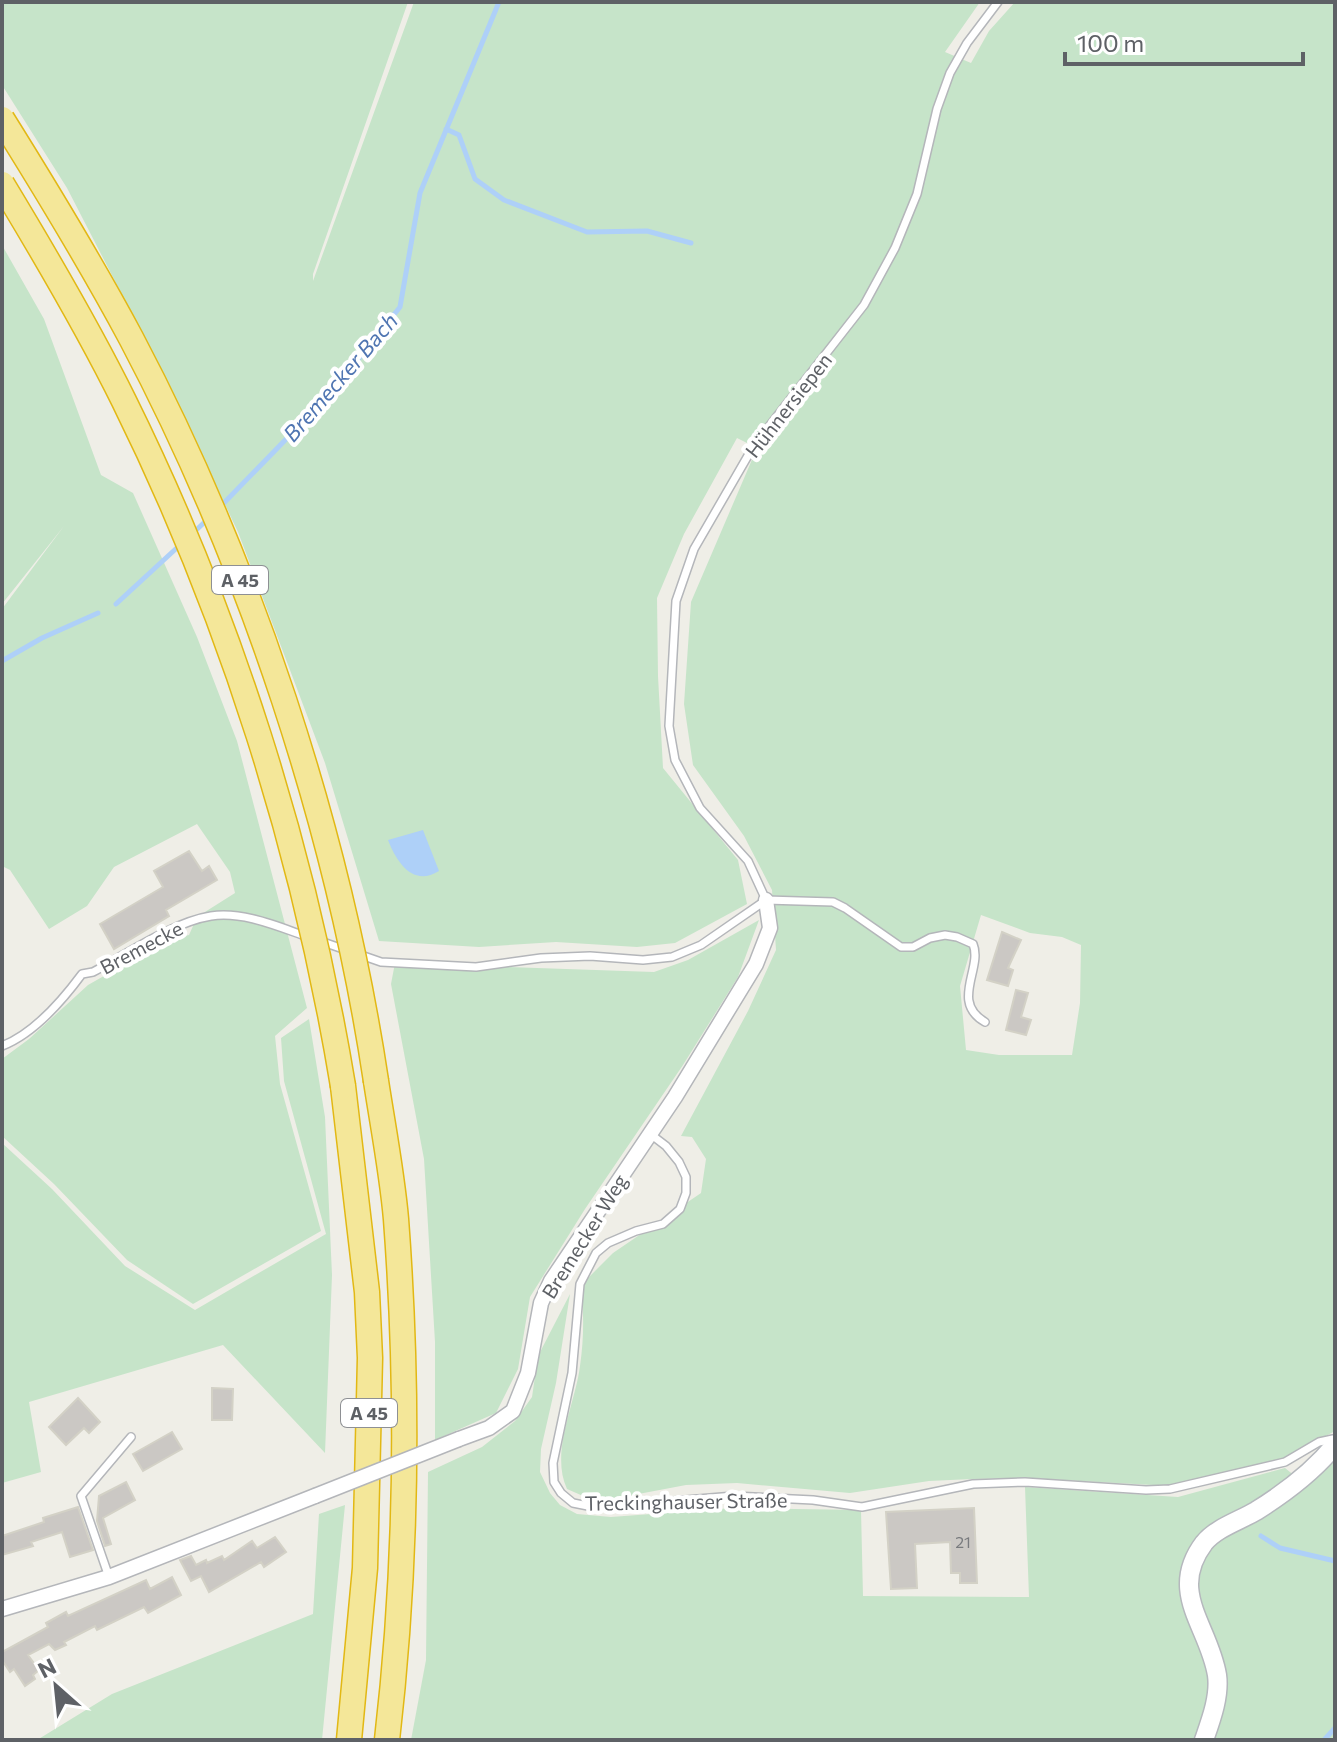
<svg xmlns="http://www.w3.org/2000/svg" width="1337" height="1742" font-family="Commissioner,sans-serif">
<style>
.green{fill:#c6e4c9;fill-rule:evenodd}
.water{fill:#aed0f8}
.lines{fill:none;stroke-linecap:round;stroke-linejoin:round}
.stream{stroke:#aed0f8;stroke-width:5}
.building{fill:#cbc8c4;stroke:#d3d1c6;stroke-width:2}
.service-casing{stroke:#b4b6ba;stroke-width:10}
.minor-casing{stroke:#b4b6ba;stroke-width:17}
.secondary-casing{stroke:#b5b8bd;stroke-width:21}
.motorway-casing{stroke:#e2b814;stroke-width:27}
.service{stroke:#fff;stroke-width:7}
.minor{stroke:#fff;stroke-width:14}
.secondary{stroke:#fff;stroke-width:18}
.motorway{stroke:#f4e799;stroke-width:24}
.minor-bridge-casing{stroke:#b4b6ba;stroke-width:17;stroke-linecap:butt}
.motorway-bridge-casing{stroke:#e2b814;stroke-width:27;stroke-linecap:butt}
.minor-bridge{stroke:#fff;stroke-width:14}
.motorway-bridge{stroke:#f4e799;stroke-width:24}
.labels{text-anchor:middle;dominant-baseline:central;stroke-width:8;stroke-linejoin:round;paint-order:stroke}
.number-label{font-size:16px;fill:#797b7e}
.shield{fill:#fff;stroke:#8e9094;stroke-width:2}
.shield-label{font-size:18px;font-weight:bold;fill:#5e6166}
.street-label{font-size:20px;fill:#5e6166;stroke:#fff}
.water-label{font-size:22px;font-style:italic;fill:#4f75b2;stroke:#fff}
</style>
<rect width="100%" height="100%" fill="#efeee7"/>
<path class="green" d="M2,2H408L313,274V281L414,2H980L945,52L971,63L989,31L1015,2H1335V1431L1282,1460L1171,1486L1027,1478L972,1479L929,1481L850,1493L737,1483L686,1485L612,1499H590L567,1489C550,1452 575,1405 580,1366C584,1338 584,1313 581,1285L613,1253L701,1193L706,1159L692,1137L681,1136L748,1011L776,950L772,890L744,836L693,765L684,704L691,602L757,448L737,438L684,534L657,598L658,676L663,768L738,860L747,904L675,943L637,947L556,942L479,947L379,941L325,763L238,532L170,388L67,188L2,85ZM981,915L1030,933L1062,937L1081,945L1080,1003L1072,1055H999L966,1050L960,986Z
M2,245L44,319L101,475L133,493L197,637L237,741L307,1008L275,1036L280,1084L321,1231L193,1304L127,1260L54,1184L2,1136V1059L29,1039L88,985L169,939L189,935L197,917L235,893L230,872L197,824L114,867L87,906L49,929L10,870L2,866V609L64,526L2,604Z
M759,920L738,977L683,1065L585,1209L530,1297L518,1369L496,1413L435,1440V1342L424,1159L391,984L395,963L654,972L688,960Z
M309,1019L325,1117L332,1275L325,1453L223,1345L29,1402L41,1472L2,1483V1143L52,1189L125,1266L195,1310L326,1234L284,1081L281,1038Z
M570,1294L556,1383L541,1449L540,1472L550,1493L560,1505L577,1514L611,1517L732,1508L861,1510L863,1596L1029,1597L1025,1487L1178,1497L1285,1468L1306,1485L1335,1458V1693L1333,1713L1335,1712V1740H411L426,1660L428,1472L482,1447L515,1421L532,1397L538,1356Z
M345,1505L322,1740H37L112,1694L313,1614L319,1514Z"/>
<path class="water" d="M423,830L439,871C413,887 397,863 388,840Z"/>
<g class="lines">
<path class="stream" d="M446,129L459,135L475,179L504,200L587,232L647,231L691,243
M219,508L332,392L400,307L420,193L499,2
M193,533L209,518
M116,604L180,545
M2,661L42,638L98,613
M1261,1536L1280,1548L1335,1561
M1324,1740L1335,1728"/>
</g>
<path class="building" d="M189,851L202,871L209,866L217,880L166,910L169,916L114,949L100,924L163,887L154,871Z
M1002,932L1021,940L1008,968L1013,970L1008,986L987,980Z
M1016,990L1028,993L1021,1017L1031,1020L1026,1035L1006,1030Z
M212,1388L233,1389L232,1420H212Z
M78,1398L100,1422L89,1433L84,1428L66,1445L49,1427Z
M172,1432L182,1449L143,1471L133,1454Z
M126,1482L135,1500L103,1518L111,1544L105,1546L97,1521L99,1496Z
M78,1507L93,1550L70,1557L62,1532L31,1542L33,1546L2,1555V1536L44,1522L43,1518Z
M974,1508L977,1583H960V1573H951L950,1542L915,1544L917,1588L891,1589L886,1512Z
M275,1537L286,1552L264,1567L261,1562L209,1592L201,1576L191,1581L180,1560L191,1556L196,1565L206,1560L207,1563L222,1556L224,1560L252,1541L257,1548Z
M172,1577L181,1595L148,1613L144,1607L97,1630L95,1626L64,1642L66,1645L55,1650L49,1644L28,1655L39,1670L33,1675L35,1679L25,1686L14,1669L10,1672L2,1660V1652L48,1627L46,1623L66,1612L68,1616L146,1580L150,1589Z"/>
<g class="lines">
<defs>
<path id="service" d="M766,900L748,861L700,808L675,760L669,726L676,601L694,549L753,447L864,305L895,248L917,194L937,109L950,73L967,43L998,2
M320,941L346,950
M358,954L381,962L476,967L541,958L590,956L643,960L672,957L701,945L766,900L833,902L845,908L901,947H913L930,938L945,935L957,937L973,944C983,968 950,1002 985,1022
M2,1046C33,1034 62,1001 82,974L93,972C127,954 173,922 211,916C243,911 279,927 308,937
M649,1133L666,1146L679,1162L686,1177V1193L680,1209L663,1224L636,1231L608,1243L596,1253L580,1284L572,1373L553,1463L554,1482L561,1493L573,1503L588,1506H613L734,1496L813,1500L862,1507L973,1484L1025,1482L1146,1490L1170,1489L1285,1462L1319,1442L1333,1439
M109,1577L81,1496L131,1437"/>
<path id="minor" d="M459,1439L489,1428L513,1411L528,1373L541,1303L551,1281L675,1097L756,964L770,928L766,900
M2,1609L109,1577L315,1496"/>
<path id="secondary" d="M1204,1740C1211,1720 1220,1696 1217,1675C1209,1626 1167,1592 1204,1543C1216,1528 1239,1521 1256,1511C1285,1493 1313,1472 1335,1445"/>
<path id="motorway" d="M376,1081C383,1127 392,1173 396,1219C409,1392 407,1567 387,1740
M343,1086L367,1292L370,1358L365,1568L349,1740"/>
</defs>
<use href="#service" class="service-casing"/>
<use href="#minor" class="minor-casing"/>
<use href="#secondary" class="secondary-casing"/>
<use href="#motorway" class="motorway-casing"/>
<use href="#service" class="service"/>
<use href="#minor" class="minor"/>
<use href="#secondary" class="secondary"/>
<use href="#motorway" class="motorway"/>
<defs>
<path id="minor-bridge" d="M315,1496L459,1439"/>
<path id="motorway-bridge" d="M2,119C47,191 91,263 131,338C250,563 338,829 376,1081
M2,184C45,255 87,326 124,401C230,615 304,850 343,1086"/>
</defs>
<use href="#minor-bridge" class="minor-bridge-casing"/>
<use href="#motorway-bridge" class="motorway-bridge-casing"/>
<use href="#minor-bridge" class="minor-bridge"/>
<use href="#motorway-bridge" class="motorway-bridge"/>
</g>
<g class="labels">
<g class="number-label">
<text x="963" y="1541">21</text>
</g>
<g class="shield">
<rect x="212" y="566" width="56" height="28" rx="6"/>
<rect x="341" y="1399" width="56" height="28" rx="6"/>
</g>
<g class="shield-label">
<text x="240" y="580">A 45</text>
<text x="369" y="1413">A 45</text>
</g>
<g class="street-label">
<text transform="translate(788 405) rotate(-52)">Hühnersiepen</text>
<text transform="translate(141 947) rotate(-28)">Bremecke</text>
<text transform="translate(584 1236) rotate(-58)">Bremecker Weg</text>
<text transform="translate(686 1501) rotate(-1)">Treckinghauser Straße</text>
</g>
<g class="water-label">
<text transform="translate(340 377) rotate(-49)">Bremecker Bach</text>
</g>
</g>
<rect width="1337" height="1742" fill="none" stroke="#5e6166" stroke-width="8"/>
<g transform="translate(56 1686) rotate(333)" stroke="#ffffff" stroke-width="6" paint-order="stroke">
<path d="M0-6L14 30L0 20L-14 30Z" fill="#5e6166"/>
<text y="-12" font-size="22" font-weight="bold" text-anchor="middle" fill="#5e6166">N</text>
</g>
<path d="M1065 52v12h238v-12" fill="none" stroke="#5e6166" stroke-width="4"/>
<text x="1077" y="52" font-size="24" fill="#5e6166" stroke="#ffffff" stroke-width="6" paint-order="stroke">100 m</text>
</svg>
